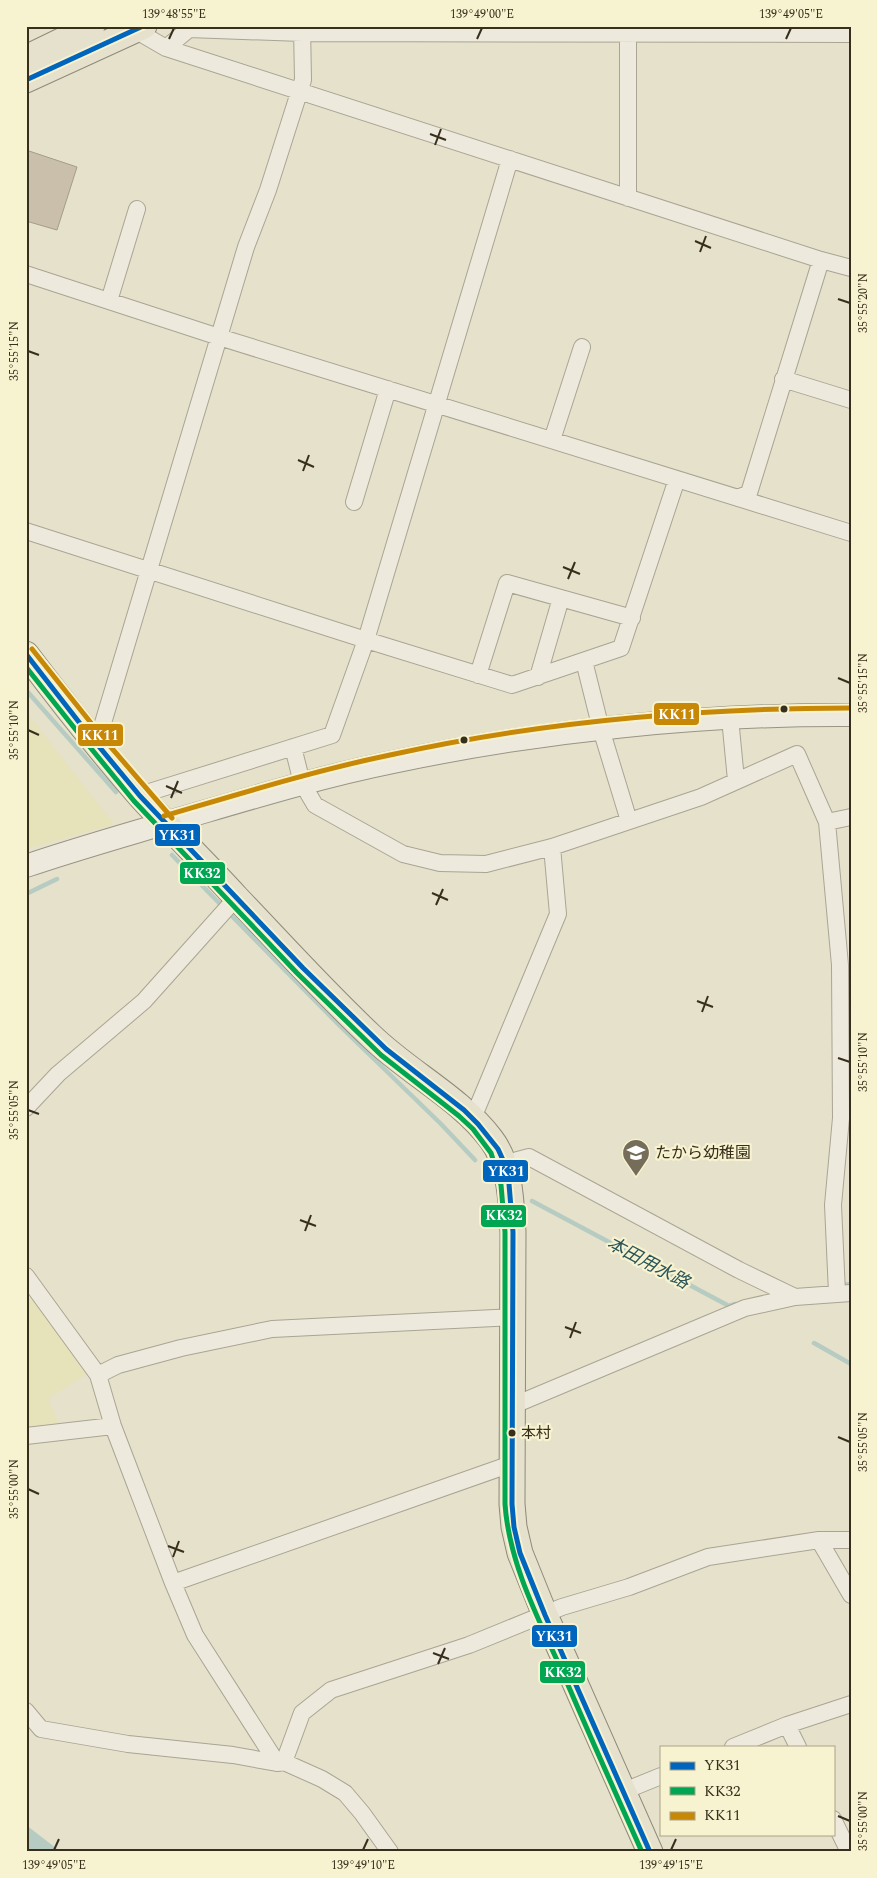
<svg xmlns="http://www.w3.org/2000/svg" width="877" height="1878" font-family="Spectral,'Noto Sans JP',serif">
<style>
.farmland{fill:#e6e3ba}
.water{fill:#b6cbc1}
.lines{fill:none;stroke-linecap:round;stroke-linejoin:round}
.stream{stroke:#b6cbc1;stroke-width:4.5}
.building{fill:#c9bfab;stroke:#a59c8a}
.street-casing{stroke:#aaa494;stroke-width:18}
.secondary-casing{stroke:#999484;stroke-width:24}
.primary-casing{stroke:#8f8a7a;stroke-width:27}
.street{stroke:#edeadd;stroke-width:16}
.secondary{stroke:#edeadd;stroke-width:22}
.primary{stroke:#e5e1cd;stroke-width:25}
.bus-1-casing{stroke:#f7f2cf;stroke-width:9}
.bus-2-casing{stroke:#f7f2cf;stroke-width:9}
.bus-3-casing{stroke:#f7f2cf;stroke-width:9}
.bus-1{stroke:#0065bd;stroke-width:5}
.bus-2{stroke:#00a651;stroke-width:5}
.bus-3{stroke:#c78807;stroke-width:5}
.ticks{fill:none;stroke:#382e1c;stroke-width:2}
.bus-dot{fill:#382e1c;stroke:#f7f2cf;stroke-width:2}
.labels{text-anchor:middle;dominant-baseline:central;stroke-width:4.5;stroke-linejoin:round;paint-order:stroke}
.bus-label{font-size:15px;fill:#382e1c;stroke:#f7f2cf;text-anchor:start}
.poi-label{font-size:16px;fill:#382e1c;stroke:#f7f2cf;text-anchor:start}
.water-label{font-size:18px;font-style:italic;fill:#2a5559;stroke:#f7f2cf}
.line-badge{stroke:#f7f2cf;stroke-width:2}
.badge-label{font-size:14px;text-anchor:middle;font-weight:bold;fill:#fff}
.neatline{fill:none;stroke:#382e1c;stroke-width:2}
.ticks-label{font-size:12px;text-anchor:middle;fill:#382e1c}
</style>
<rect width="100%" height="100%" fill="#e5e1ca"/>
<path class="farmland" d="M26,712L114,824L26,849Z
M26,1287L91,1371L48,1399L60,1427L26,1431Z"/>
<path class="water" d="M26,1825L61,1852H26Z"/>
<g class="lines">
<path class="stream" d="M26,690L116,792
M172,855L340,1026L441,1124L475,1160
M26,894L57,879
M532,1201L729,1306L735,1304
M841,1285L851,1284
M814,1343L851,1364"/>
</g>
<path class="building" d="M26,150L77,167L57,230L26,221Z"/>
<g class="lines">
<defs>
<path id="street" d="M135,30L166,48L821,260L851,268
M166,48L189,29L302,33L851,34
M628,198V26
M26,274L219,337L851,533
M109,301L137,209
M783,379L851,400
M552,440L582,347
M738,498L749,493L821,260
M354,502L388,389
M26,531L366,640L512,685L621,648L677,479
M584,661L601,729L629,821
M478,675L507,583L632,618
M538,677L561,598
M730,718L736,780
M97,743L246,247L268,190L303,80L302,26
M293,747L302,783L315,805L403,854L440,863L486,864L552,847L701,797L797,754L827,822L840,965L841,1118L833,1205L837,1293
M140,795L332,735L366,640L510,159
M827,822L851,817
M26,1108L58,1074L144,1001L237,897
M473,1118L558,914L552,847
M503,1164L529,1157L739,1270L795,1297
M26,1276L98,1375L113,1426L173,1583L195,1635L277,1763
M98,1375L118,1365L181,1348L272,1329L513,1317
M512,1406L745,1308L795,1297L851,1293
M26,1436L113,1426
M819,1540L851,1595
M173,1583L511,1464
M26,1711L41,1729L128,1744L233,1755L277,1763L284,1762L322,1779L345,1793L362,1813L390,1852
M787,1725L798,1747
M733,1747L787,1725L851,1704
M284,1762L302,1713L331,1690L469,1645L562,1607L629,1587L708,1557L819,1540H851
M624,1791L661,1776
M833,1819L849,1852"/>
<path id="secondary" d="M26,866C76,849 126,835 176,820C248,799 319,777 393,762C539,731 701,714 851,715"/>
<path id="primary" d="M26,58L92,26
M26,80L144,26
M26,654C62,702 100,750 140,796C171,830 205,863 236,897C281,944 324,992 371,1036C409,1073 459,1097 491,1139C511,1165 511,1202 513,1232L512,1504L514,1527L520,1553L545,1615L650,1852"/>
</defs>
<use href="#street" class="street-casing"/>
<use href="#secondary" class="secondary-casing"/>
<use href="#primary" class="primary-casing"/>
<use href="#street" class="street"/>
<use href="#secondary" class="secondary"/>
<use href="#primary" class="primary"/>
<defs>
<path id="bus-1" d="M26,80L143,26
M26,654L82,726L140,796L303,968L386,1049L464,1110L478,1124L498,1149L503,1160L509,1184L513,1232L512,1504L514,1527L520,1553L545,1615L650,1852"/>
<path id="bus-2" d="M26,667L76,730L134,801L297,973L381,1055L459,1116L473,1129L491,1153L501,1185L505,1232V1504C509,1563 538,1618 562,1671C588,1732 615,1792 642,1852"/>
<path id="bus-3" d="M32,649L103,738L172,818
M164,816C239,794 313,771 390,755C540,722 697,708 851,708"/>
</defs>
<use href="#bus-1" class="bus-1-casing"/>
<use href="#bus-2" class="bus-2-casing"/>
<use href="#bus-3" class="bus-3-casing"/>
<use href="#bus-1" class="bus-1"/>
<use href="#bus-2" class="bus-2"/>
<use href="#bus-3" class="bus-3"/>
</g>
<path class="ticks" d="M169,39L174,28M477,39L482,28M786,39L791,28M430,134L446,140M435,145L441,129M695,241L711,248M700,252L706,236M838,299L850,303M28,351L39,355M298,460L314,467M303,471L309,455M563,567L580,574M568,579L575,562M838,678L850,683M28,730L39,735M166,786L182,793M171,798L178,781M432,893L448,900M436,905L443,889M697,1001L713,1007M702,1012L708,996M838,1058L850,1062M28,1110L39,1114M300,1220L316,1226M305,1231L311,1215M565,1327L581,1333M570,1338L576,1322M838,1437L850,1442M28,1489L39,1494M168,1546L184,1552M173,1557L179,1541M433,1653L449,1659M438,1664L445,1648M838,1816L850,1821M54,1850L59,1839M363,1850L368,1839M671,1850L676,1839"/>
<defs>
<symbol id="school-pin" viewBox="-11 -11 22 30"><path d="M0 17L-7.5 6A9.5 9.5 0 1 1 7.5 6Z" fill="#756d59" stroke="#f7f2cf"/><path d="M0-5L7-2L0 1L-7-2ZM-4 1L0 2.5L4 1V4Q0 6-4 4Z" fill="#fff"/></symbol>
</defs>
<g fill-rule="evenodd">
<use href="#school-pin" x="620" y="1137" width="32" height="43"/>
</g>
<g class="bus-dot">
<circle cx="784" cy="709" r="4.5"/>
<circle cx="464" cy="740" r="4.5"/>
<circle cx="512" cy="1433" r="4.5"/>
</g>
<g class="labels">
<g class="bus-label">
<text x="521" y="1433">本村</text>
</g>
<g class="poi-label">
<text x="655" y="1153">たから幼稚園</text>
</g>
<g class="water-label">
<text transform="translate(648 1263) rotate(28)">本田用水路</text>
</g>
</g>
<g class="line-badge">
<rect x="653" y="702" width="47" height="24" rx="5" fill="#c78807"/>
<rect x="77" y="723" width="47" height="24" rx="5" fill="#c78807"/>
<rect x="154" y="823" width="47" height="24" rx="5" fill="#0065bd"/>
<rect x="179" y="861" width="47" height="24" rx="5" fill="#00a651"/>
<rect x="482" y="1159" width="47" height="24" rx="5" fill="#0065bd"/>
<rect x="480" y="1204" width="47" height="24" rx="5" fill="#00a651"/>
<rect x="531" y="1624" width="47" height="24" rx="5" fill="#0065bd"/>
<rect x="539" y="1660" width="47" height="24" rx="5" fill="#00a651"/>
</g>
<g class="badge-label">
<text x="677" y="719">KK11</text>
<text x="100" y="740">KK11</text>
<text x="177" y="840">YK31</text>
<text x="202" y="878">KK32</text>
<text x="506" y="1176">YK31</text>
<text x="504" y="1220">KK32</text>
<text x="554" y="1641">YK31</text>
<text x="563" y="1677">KK32</text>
</g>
<rect width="877" height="1878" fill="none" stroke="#f7f2cf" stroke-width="55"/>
<rect x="660" y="1746" width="175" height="90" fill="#f7f2cf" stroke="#aba487"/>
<rect x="670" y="1762" width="25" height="8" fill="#0065bd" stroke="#aba487"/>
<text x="704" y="1770" font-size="15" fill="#382e1c">YK31</text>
<rect x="670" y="1787" width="25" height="8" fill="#00a651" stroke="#aba487"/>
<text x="704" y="1796" font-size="15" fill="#382e1c">KK32</text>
<rect x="670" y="1812" width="25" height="8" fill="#c78807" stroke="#aba487"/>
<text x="704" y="1820" font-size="15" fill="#382e1c">KK11</text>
<rect x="28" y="28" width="822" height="1822" class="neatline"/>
<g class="ticks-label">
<text x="174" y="18">139°48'55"E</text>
<text x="482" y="18">139°49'00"E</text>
<text x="791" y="18">139°49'05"E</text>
<text transform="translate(863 303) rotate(-90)" y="4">35°55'20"N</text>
<text transform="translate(14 351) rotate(-90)" y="4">35°55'15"N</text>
<text transform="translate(863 683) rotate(-90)" y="4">35°55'15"N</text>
<text transform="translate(14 730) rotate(-90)" y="4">35°55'10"N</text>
<text transform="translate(863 1062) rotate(-90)" y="4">35°55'10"N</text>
<text transform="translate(14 1110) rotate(-90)" y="4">35°55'05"N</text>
<text transform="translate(863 1442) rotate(-90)" y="4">35°55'05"N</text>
<text transform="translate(14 1489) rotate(-90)" y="4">35°55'00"N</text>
<text transform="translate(863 1821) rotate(-90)" y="4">35°55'00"N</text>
<text x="54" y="1869">139°49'05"E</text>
<text x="363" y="1869">139°49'10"E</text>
<text x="671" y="1869">139°49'15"E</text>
</g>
</svg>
